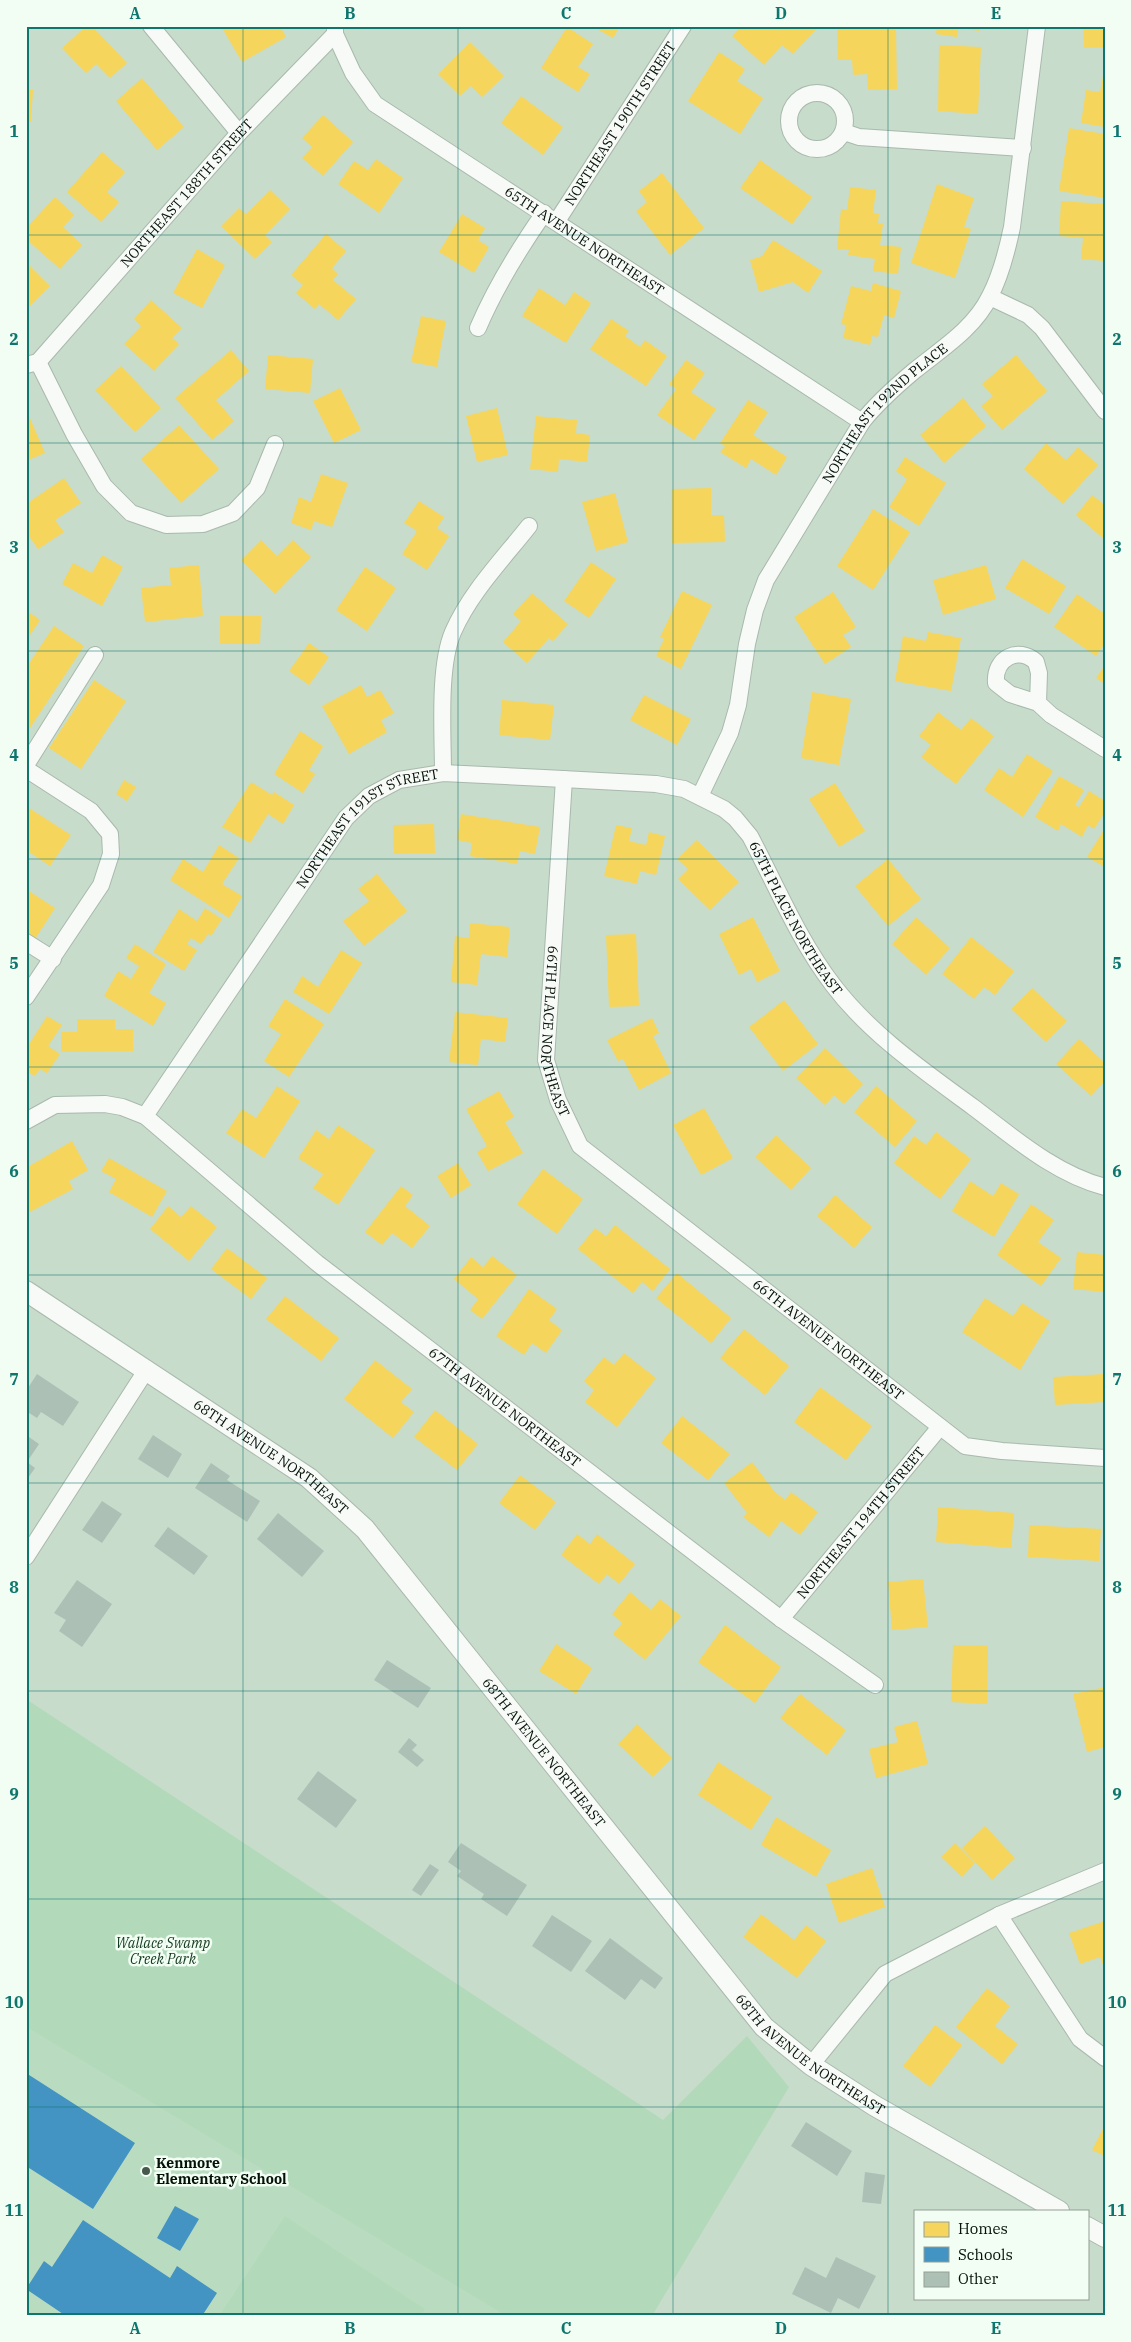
<svg xmlns="http://www.w3.org/2000/svg" width="1131" height="2342" font-family="'IBM Plex Serif',serif">
<style>
.built{fill:#b9dcc0}
.green{fill:#b2daba}
.homes{fill:#f6d55c}
.schools{fill:#4393c3}
.building{fill:#adc0b5}
.lines{fill:none;stroke-linecap:round;stroke-linejoin:round}
.minor-casing{stroke:#a9b9ac;stroke-width:18}
.tertiary-casing{stroke:#a9b9ac;stroke-width:22}
.minor{stroke:#f7faf7;stroke-width:16}
.tertiary{stroke:#f7faf7;stroke-width:20}
.grid{fill:none;stroke:#0f766e;stroke-width:1;stroke-opacity:0.55}
.poi-dot{fill:#48584c;stroke:#f2fef4;stroke-width:2}
.labels{text-anchor:middle;dominant-baseline:central;stroke-width:5;stroke-linejoin:round;paint-order:stroke}
.street-label{font-size:14px;fill:#041107;stroke:#f2fef4}
.park-label{font-size:14px;font-style:italic;fill:#153a20;stroke:#f2fef4}
.poi-label{font-size:14px;font-weight:bold;fill:#041107;stroke:#f2fef4;text-anchor:start}
.neatline{fill:none;stroke:#0f766e;stroke-width:2}
.grid-label{font-size:16px;text-anchor:middle;font-weight:bold;fill:#0f766e}
</style>
<rect width="100%" height="100%" fill="#c7dccb"/>
<path class="built" d="M26,2027L506,2316H26Z"/>
<path class="green" d="M26,1699L663,2120L747,2036L789,2087L652,2316H506L26,2027Z
M285,2216L425,2309L421,2316H219Z"/>
<path class="homes" d="M86,26H92L127,63L110,78L96,64L86,73L62,48Z
M225,26H280L286,37L242,62L222,28Z
M592,26H620L613,38Z
M741,26H819L793,54L782,45L764,65L732,36Z
M837,26L896,28L897,89L868,90L867,74L853,75L852,60H838Z
M937,26H980V31L958,28L957,37L936,34Z
M1083,26H1105V47L1084,48Z
M567,27L593,44L578,67L590,74L578,92L541,68Z
M470,42L504,76L482,97L471,86L460,96L438,74Z
M939,45L981,47L978,114L938,111Z
M719,52L745,69L737,81L763,98L740,134L688,101Z
M1104,71L1105,127L1081,123L1086,90L1100,92Z
M142,78L184,127L157,150L116,101Z
M26,90H33L31,122L26,121Z
M521,96L563,127L543,155L501,123Z
M323,115L353,142L323,176L302,158L312,147L302,138Z
M1069,128L1105,134V198L1059,191Z
M102,152L125,172L107,192L119,202L101,222L67,192Z
M376,159L403,178L379,213L338,184L354,161L368,170Z
M760,160L812,197L792,224L740,188Z
M662,173L704,228L670,255L636,211L647,202L639,191Z
M937,184L974,198L964,227L971,229L955,278L911,263Z
M850,187L876,190L873,213L879,214L878,223L883,224L880,245L901,247L898,274L873,271L875,259L848,255L849,250L837,249L841,209L847,210Z
M270,190L290,209L265,235L272,242L255,259L221,226L239,208L246,214Z
M55,197L74,215L63,227L82,245L60,269L26,239V228Z
M1061,201L1105,204V261L1081,259L1083,238L1059,236Z
M462,214L485,228L478,240L489,247L474,273L439,252Z
M326,234L346,251L332,268L338,274L333,280L356,299L338,320L319,304L315,309L296,293L303,285L291,275Z
M773,240L822,271L808,293L793,282L759,292L750,260L762,256Z
M197,249L225,265L202,308L173,293Z
M26,262L50,286L29,307L26,304Z
M873,283L901,291L894,318L884,315L878,337L872,336L870,345L843,338L846,325L841,324L851,286L871,291Z
M539,288L565,305L574,292L591,303L566,343L522,316Z
M151,300L182,328L172,338L179,344L154,371L124,344L141,326L134,319Z
M421,316L446,321L437,367L411,362Z
M611,319L629,331L625,336L640,347L645,340L667,356L646,386L590,349Z
M231,350L249,371L216,400L234,421L212,440L175,398Z
M268,355L313,359L310,393L265,389Z
M1016,355L1047,391L1002,430L981,406L993,396L982,384Z
M686,360L705,373L691,392L716,409L694,440L657,415L676,389L669,384Z
M121,366L161,408L135,432L95,390Z
M340,388L361,430L334,443L313,401Z
M963,398L986,426L944,463L920,435Z
M748,400L768,412L753,435L787,457L776,475L751,459L746,468L720,452L725,446L720,443Z
M497,408L508,455L477,462L466,416Z
M29,416L45,453L26,461V418Z
M536,416L577,420L576,433L590,435L587,462L559,459L558,472L530,469Z
M179,425L219,469L181,503L141,459Z
M1046,443L1066,460L1078,447L1098,465L1063,504L1024,469Z
M905,457L946,483L919,526L889,507L907,479L896,471Z
M321,474L348,483L332,527L314,521L311,530L291,523L299,497L311,502Z
M64,478L81,503L55,520L64,532L38,549L26,532V504Z
M711,488V515H724L725,542L672,543L671,489Z
M615,493L628,542L596,551L582,502Z
M1092,495L1105,505V540L1076,515Z
M419,501L444,517L437,528L449,536L427,570L402,554L417,531L404,523Z
M873,509L910,532L873,590L837,566Z
M261,540L277,556L293,540L311,557L275,594L241,560Z
M102,555L123,567L102,606L62,584L73,563L92,573Z
M1022,559L1066,586L1049,614L1005,588Z
M591,562L616,579L589,618L564,601Z
M199,565L203,616L145,622L141,588L171,585L169,568Z
M986,565L996,599L943,615L933,580Z
M365,567L396,588L367,631L336,610Z
M682,591L712,605L681,669L656,656L664,639L660,637Z
M833,592L856,627L843,635L851,647L825,664L794,617Z
M532,593L568,624L553,641L549,638L527,663L503,642L521,621L513,614Z
M1077,594L1105,614V643L1096,656L1054,627Z
M26,610L40,620L26,641Z
M220,616H261L260,644H220Z
M54,626L84,646L26,734V668Z
M928,632L961,638L951,691L895,681L903,636L926,641Z
M309,643L329,657L309,685L289,671Z
M1105,665V684L1096,678Z
M94,680L126,701L81,769L49,748Z
M361,685L367,697L380,690L394,713L381,720L387,732L349,754L322,706Z
M812,692L851,699L839,765L801,758Z
M644,695L691,719L677,745L630,720Z
M502,700L554,705L550,740L499,735Z
M938,712L961,730L971,718L994,736L956,784L921,757L931,745L919,736Z
M300,731L323,746L309,770L315,774L303,793L274,774Z
M1027,754L1053,771L1023,817L984,790L999,768L1012,777Z
M1059,776L1084,790L1075,805L1079,807L1089,791L1105,801V812L1094,829L1088,825L1082,837L1061,824L1058,831L1035,817Z
M124,780L136,787L127,801L116,794Z
M251,782L272,795L274,792L294,805L283,824L268,814L250,843L222,827Z
M835,783L865,831L839,847L809,799Z
M26,806L71,835L50,866L26,850Z
M461,814L540,827L535,854L520,851L517,864L470,856L472,843L457,840Z
M434,824L435,853L394,854L393,825Z
M616,825L632,828L629,841L646,845L649,832L665,836L656,875L640,871L637,884L604,876Z
M1105,828V867L1087,857Z
M697,840L739,882L710,910L678,879L688,869L677,859Z
M219,845L239,858L222,884L242,896L229,918L170,880L183,859L203,872Z
M888,859L921,899L888,926L855,886Z
M377,874L407,911L364,946L343,921L369,901L358,889Z
M26,889L55,908L35,939L26,933Z
M205,908L222,919L211,936L208,934L201,944L191,938L187,944L197,950L184,971L153,952L179,909L197,921Z
M753,917L780,971L757,982L751,969L739,975L719,934Z
M916,917L950,948L926,975L892,944Z
M470,923L510,927L507,957L481,954L477,985L451,982L455,936L469,938Z
M636,934L639,1006L609,1007L606,935Z
M971,937L1014,971L995,995L984,987L974,999L942,974Z
M135,944L166,964L149,993L166,1003L153,1026L104,996L118,971L131,979L139,966L126,958Z
M341,950L362,963L329,1014L293,992L302,976L318,987Z
M1032,988L1067,1021L1046,1042L1011,1009Z
M285,999L324,1024L289,1077L264,1061L281,1034L268,1026Z
M784,1000L818,1044L783,1071L749,1027Z
M455,1012L508,1018L505,1042L481,1039L478,1065L449,1062Z
M47,1016L62,1025L48,1046L60,1054L47,1073L40,1069L35,1076L26,1071V1049Z
M652,1018L659,1033L653,1036L671,1073L639,1090L623,1059L618,1061L607,1040Z
M77,1019H115V1029H133V1051L61,1052V1032H77Z
M1079,1039L1105,1063V1081L1091,1096L1056,1064Z
M825,1048L863,1084L844,1104L834,1095L825,1105L796,1078Z
M277,1086L300,1101L264,1158L226,1133L242,1109L256,1118Z
M876,1086L917,1121L895,1147L854,1112Z
M499,1091L514,1117L505,1122L523,1153L488,1171L477,1152L487,1146L466,1109Z
M704,1108L733,1158L701,1175L673,1125Z
M338,1125L375,1150L338,1205L313,1188L323,1174L298,1158L316,1130L329,1139Z
M936,1132L971,1159L940,1199L894,1163L914,1136L926,1145Z
M776,1135L811,1168L791,1190L755,1157Z
M72,1141L88,1170L69,1181L73,1189L26,1214V1168Z
M109,1158L167,1191L152,1217L109,1192L116,1179L101,1171Z
M458,1163L471,1185L451,1198L437,1176Z
M543,1169L583,1199L557,1234L517,1204Z
M970,1181L993,1196L1001,1183L1019,1194L994,1237L952,1211Z
M401,1186L413,1195L405,1206L430,1226L412,1248L392,1233L382,1245L365,1232Z
M835,1195L872,1227L854,1248L817,1216Z
M1031,1204L1054,1220L1038,1242L1061,1258L1041,1286L997,1255Z
M168,1206L181,1217L191,1206L217,1227L189,1261L150,1229Z
M615,1225L670,1269L653,1291L642,1282L633,1293L578,1249L595,1228L606,1236Z
M227,1248L267,1278L251,1299L211,1269Z
M1077,1252L1105,1255V1292L1073,1289Z
M492,1256L517,1275L482,1319L470,1310L478,1299L454,1279L471,1257L483,1267Z
M677,1273L731,1318L711,1343L656,1298Z
M529,1289L557,1309L549,1320L562,1330L546,1353L532,1343L524,1355L496,1336Z
M285,1296L339,1338L321,1361L266,1319Z
M985,1298L1013,1316L1022,1303L1050,1321L1020,1370L962,1332Z
M744,1329L789,1366L765,1395L720,1358Z
M624,1353L656,1378L617,1427L585,1402L594,1390L584,1381L604,1357L614,1365Z
M375,1360L412,1389L401,1402L414,1412L393,1438L344,1399Z
M1104,1374L1105,1402L1055,1405L1053,1377Z
M820,1387L872,1426L846,1460L794,1422Z
M435,1410L478,1444L457,1470L414,1437Z
M682,1416L730,1454L708,1480L661,1443Z
M752,1462L774,1491L785,1500L791,1492L818,1512L800,1535L781,1521L769,1537L743,1517L747,1513L724,1483Z
M520,1475L556,1502L535,1530L499,1503Z
M938,1507L1014,1513L1011,1548L936,1542Z
M1029,1525L1101,1529L1099,1561L1028,1557Z
M577,1534L590,1544L597,1534L635,1564L619,1584L607,1574L599,1584L561,1555Z
M923,1579L928,1627L892,1630L888,1582Z
M630,1592L651,1610L660,1599L681,1616L645,1660L613,1634L622,1623L612,1614Z
M725,1625L781,1667L755,1703L698,1662Z
M556,1644L592,1668L576,1694L539,1671Z
M953,1645L988,1646L987,1704L951,1702Z
M1105,1687V1747L1087,1752L1073,1694Z
M800,1694L846,1730L827,1755L780,1718Z
M917,1721L928,1764L876,1778L869,1749L898,1742L894,1727Z
M637,1724L672,1758L653,1777L618,1744Z
M718,1762L772,1797L751,1830L698,1795Z
M776,1817L831,1850L816,1877L761,1845Z
M985,1826L1015,1858L992,1880L962,1848Z
M955,1843L975,1863L962,1877L941,1857Z
M872,1868L885,1907L839,1923L826,1884Z
M761,1914L794,1940L806,1925L826,1941L797,1978L743,1937Z
M1105,1921V1970L1100,1957L1080,1964L1069,1933Z
M987,1988L1010,2006L995,2026L1018,2044L1002,2064L956,2027Z
M935,2025L962,2045L930,2087L903,2066Z
M1105,2125V2156L1092,2150Z"/>
<path class="schools" d="M26,2073L135,2143L93,2209L26,2166Z
M175,2206L199,2219L180,2251L157,2238Z
M83,2220L170,2278L177,2266L217,2293L202,2316H66L26,2289L44,2261L52,2267Z"/>
<path class="building" d="M37,1374L79,1402L63,1426L41,1412L37,1418L26,1411V1391Z
M26,1435L39,1444L27,1462L35,1468L26,1481Z
M153,1435L182,1454L168,1478L138,1459Z
M211,1463L230,1476L227,1480L260,1501L247,1522L195,1488Z
M102,1501L122,1514L102,1543L82,1530Z
M278,1513L324,1551L302,1577L257,1539Z
M168,1527L208,1556L194,1575L154,1546Z
M77,1580L112,1604L82,1647L59,1631L66,1620L54,1613Z
M387,1660L431,1688L418,1708L374,1680Z
M409,1738L417,1745L412,1750L424,1760L417,1767L398,1752Z
M318,1771L357,1800L336,1828L297,1799Z
M461,1843L527,1885L507,1916L481,1899L484,1894L457,1876L461,1871L448,1862Z
M430,1864L439,1870L421,1896L412,1890Z
M552,1915L592,1941L571,1972L532,1946Z
M610,1938L663,1978L655,1989L641,1979L625,2000L585,1971Z
M806,2122L852,2151L837,2176L791,2146Z
M865,2172L885,2175L881,2204L862,2202Z
M836,2257L876,2276L859,2309L838,2298L831,2313L792,2294L805,2267L826,2278Z"/>
<g class="lines">
<defs>
<g id="minor">
<path d="M151,26L239,133"/>
<path id="s1" d="M335,34L353,73L375,104L862,422"/>
<circle cx="817" cy="121" r="28"/>
<path d="M844,132L859,137L1023,148"/>
<path id="s2" d="M557,221L683,26"/>
<path d="M990,297L1028,315L1042,328L1105,411"/>
<path d="M478,328C495,288 519,249 544,213"/>
<path id="s3" d="M38,362L239,133L335,34V26"/>
<path d="M26,365L38,362L74,434L104,486L131,513L166,525L203,524L233,513L257,488L275,444"/>
<path d="M1038,703L1039,673L1036,662C1018,646 994,658 996,683L1010,694L1038,703L1051,715L1105,749"/>
<path d="M26,765L95,655"/>
<path d="M26,769L91,811L110,834L111,854L101,885L26,997"/>
<path d="M443,773C443,734 438,667 453,632C470,593 502,560 529,526"/>
<path id="s4" d="M564,779L546,1060L558,1100L580,1146L965,1446L1002,1451L1105,1458"/>
<path id="s5" d="M700,796L730,733L738,705L747,644L755,610L766,580L862,422C877,403 895,387 914,371C941,349 974,329 990,296C1001,275 1007,251 1012,227L1037,26"/>
<path d="M26,942L53,959"/>
<path id="s6" d="M145,1116L346,818L369,796L399,780L443,773L544,778L656,784L684,789L724,809L735,818L750,836C776,885 799,941 833,985C870,1034 924,1071 973,1107C1013,1137 1055,1174 1105,1187"/>
<path id="s7" d="M26,1121L55,1105L105,1104L122,1107L145,1116L317,1263L781,1619L875,1685"/>
<path d="M26,1557L147,1369"/>
<path id="s8" d="M781,1619L940,1427"/>
<path d="M999,1915L1080,2039L1105,2058"/>
<path d="M811,2065L885,1974L999,1915L1105,1871"/>
</g>
<g id="tertiary">
<path id="s9" d="M26,1291L309,1478L365,1529L764,2027L811,2065L875,2106L1059,2211"/>
<path d="M1087,2227L1105,2237"/>
</g>
</defs>
<use href="#minor" class="minor-casing"/>
<use href="#tertiary" class="tertiary-casing"/>
<use href="#minor" class="minor"/>
<use href="#tertiary" class="tertiary"/>
</g>
<path class="grid" d="M243,26V2316M458,26V2316M673,26V2316M888,26V2316M26,235H1105M26,443H1105M26,651H1105M26,859H1105M26,1067H1105M26,1275H1105M26,1483H1105M26,1691H1105M26,1899H1105M26,2107H1105"/>
<circle class="poi-dot" cx="146" cy="2171" r="5"/>
<g class="labels">
<g class="street-label">
<text stroke="none"><textPath href="#s2" startOffset="116">NORTHEAST 190TH STREET</textPath></text>
<text stroke="none"><textPath href="#s3" startOffset="225">NORTHEAST 188TH STREET</textPath></text>
<text stroke="none"><textPath href="#s1" startOffset="331">65TH AVENUE NORTHEAST</textPath></text>
<text stroke="none"><textPath href="#s5" startOffset="434">NORTHEAST 192ND PLACE</textPath></text>
<text stroke="none"><textPath href="#s6" startOffset="371">NORTHEAST 191ST STREET</textPath></text>
<text stroke="none"><textPath href="#s6" startOffset="888">65TH PLACE NORTHEAST</textPath></text>
<text stroke="none"><textPath href="#s4" startOffset="254">66TH PLACE NORTHEAST</textPath></text>
<text stroke="none"><textPath href="#s4" startOffset="689">66TH AVENUE NORTHEAST</textPath></text>
<text stroke="none"><textPath href="#s7" startOffset="588">67TH AVENUE NORTHEAST</textPath></text>
<text stroke="none"><textPath href="#s9" startOffset="296">68TH AVENUE NORTHEAST</textPath></text>
<text stroke="none"><textPath href="#s8" startOffset="125">NORTHEAST 194TH STREET</textPath></text>
<text stroke="none"><textPath href="#s9" startOffset="701">68TH AVENUE NORTHEAST</textPath></text>
<text stroke="none"><textPath href="#s9" startOffset="1106">68TH AVENUE NORTHEAST</textPath></text>
</g>
<g class="park-label">
<text x="163" y="1943">Wallace Swamp<tspan x="163" dy="16">Creek Park</tspan></text>
</g>
<g class="poi-label">
<text x="156" y="2163">Kenmore<tspan x="156" dy="16">Elementary School</tspan></text>
</g>
</g>
<rect width="1131" height="2342" fill="none" stroke="#f2fef4" stroke-width="55"/>
<rect x="914" y="2210" width="175" height="90" fill="#f2fef4" stroke="#939f95"/>
<rect x="924" y="2222" width="25" height="15" fill="#f6d55c" stroke="#939f95"/>
<text x="958" y="2234" font-size="15" fill="#041107">Homes</text>
<rect x="924" y="2247" width="25" height="15" fill="#4393c3" stroke="#939f95"/>
<text x="958" y="2260" font-size="15" fill="#041107">Schools</text>
<rect x="924" y="2272" width="25" height="15" fill="#adc0b5" stroke="#939f95"/>
<text x="958" y="2284" font-size="15" fill="#041107">Other</text>
<rect x="28" y="28" width="1076" height="2286" class="neatline"/>
<g class="grid-label">
<text x="135" y="19">A</text>
<text x="350" y="19">B</text>
<text x="566" y="19">C</text>
<text x="781" y="19">D</text>
<text x="996" y="19">E</text>
<text x="14" y="137">1</text>
<text x="1117" y="137">1</text>
<text x="14" y="345">2</text>
<text x="1117" y="345">2</text>
<text x="14" y="553">3</text>
<text x="1117" y="553">3</text>
<text x="14" y="761">4</text>
<text x="1117" y="761">4</text>
<text x="14" y="969">5</text>
<text x="1117" y="969">5</text>
<text x="14" y="1177">6</text>
<text x="1117" y="1177">6</text>
<text x="14" y="1385">7</text>
<text x="1117" y="1385">7</text>
<text x="14" y="1593">8</text>
<text x="1117" y="1593">8</text>
<text x="14" y="1800">9</text>
<text x="1117" y="1800">9</text>
<text x="14" y="2008">10</text>
<text x="1117" y="2008">10</text>
<text x="14" y="2216">11</text>
<text x="1117" y="2216">11</text>
<text x="135" y="2334">A</text>
<text x="350" y="2334">B</text>
<text x="566" y="2334">C</text>
<text x="781" y="2334">D</text>
<text x="996" y="2334">E</text>
</g>
</svg>
